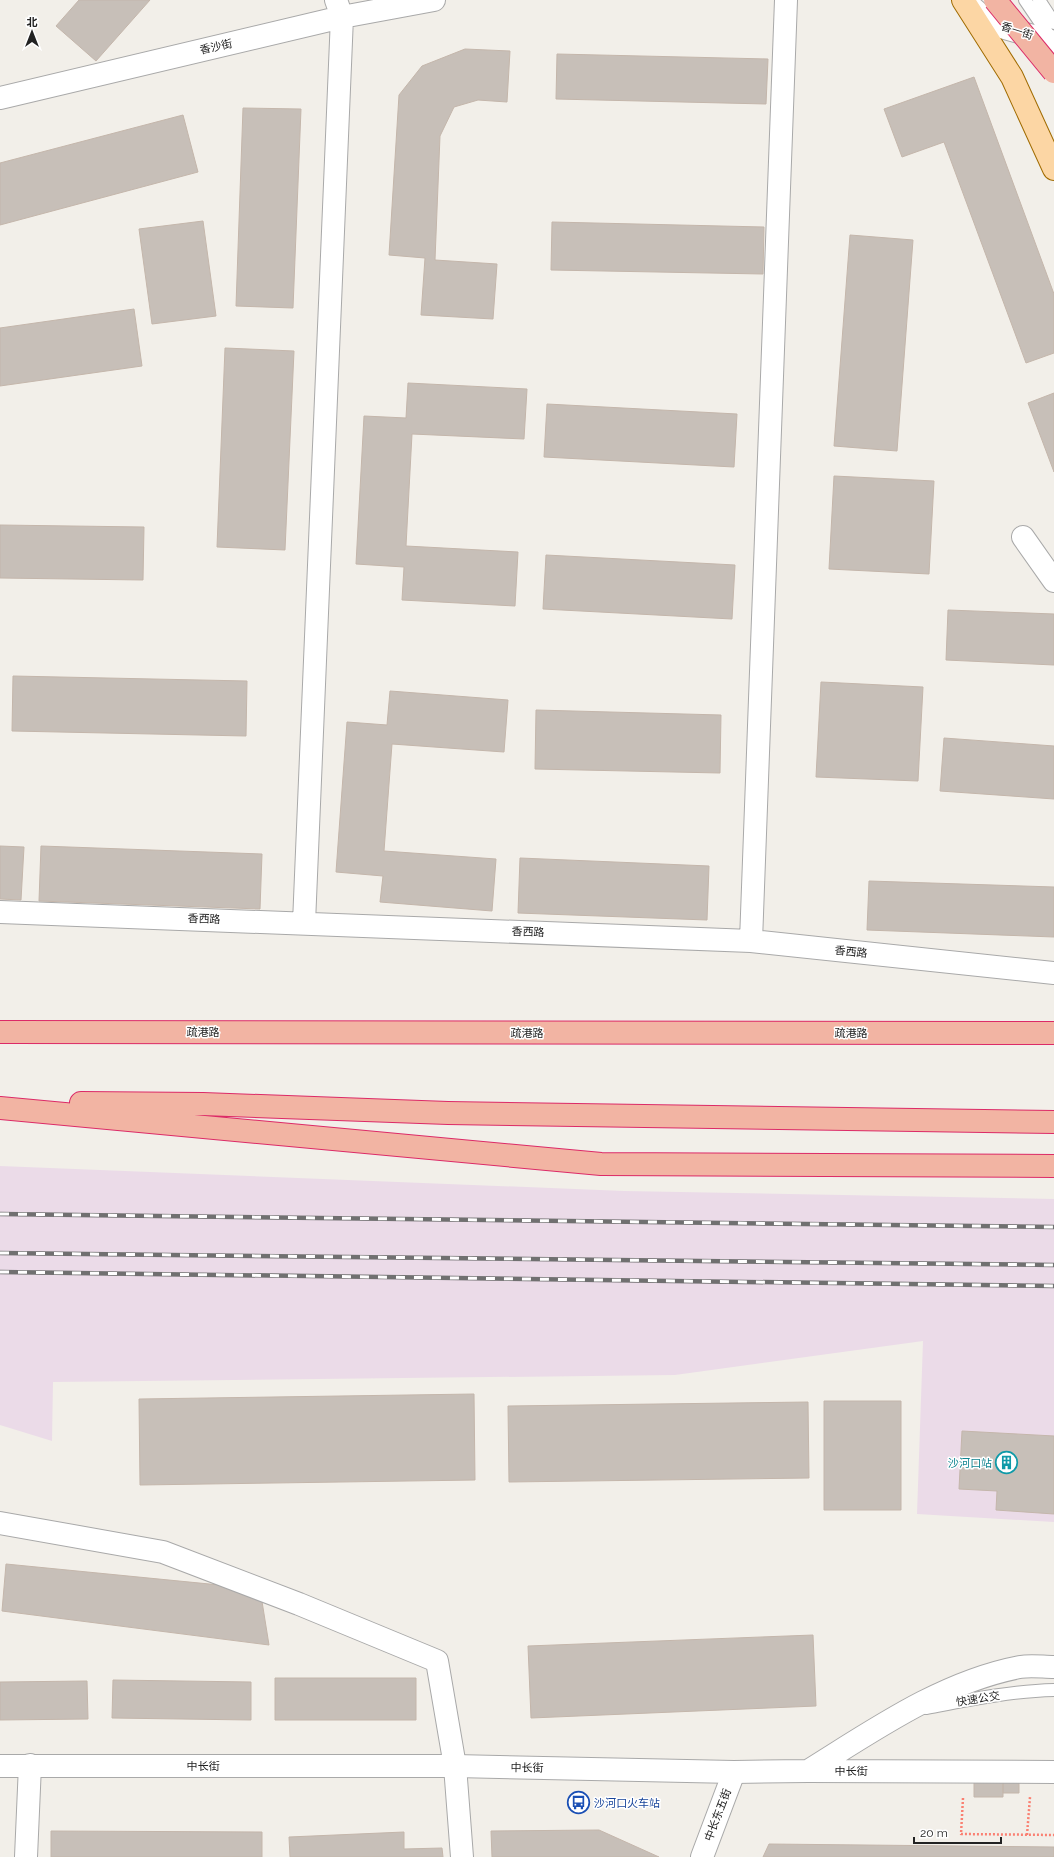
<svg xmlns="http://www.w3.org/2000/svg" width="1054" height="1857" font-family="Raleway,'Noto Sans SC',sans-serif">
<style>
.industrial{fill:#ebdbe8}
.building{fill:#c7bfb8;stroke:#c4b6ab}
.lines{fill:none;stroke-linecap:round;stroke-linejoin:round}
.service-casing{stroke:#a9a9a9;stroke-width:14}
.minor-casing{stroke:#a9a9a9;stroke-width:24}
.tertiary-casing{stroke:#a9a9a9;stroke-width:24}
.primary-casing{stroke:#a06b00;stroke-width:24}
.trunk-casing{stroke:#dc2a67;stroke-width:24}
.path{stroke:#fa8072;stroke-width:2.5;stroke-dasharray:2 2;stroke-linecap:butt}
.service{stroke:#fff;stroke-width:12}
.minor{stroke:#fff;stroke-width:22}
.tertiary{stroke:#fff;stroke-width:22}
.primary{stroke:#fcd6a4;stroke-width:22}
.trunk{stroke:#f2b4a3;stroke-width:22}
.rail-casing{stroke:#707070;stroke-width:4.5}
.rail{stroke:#fff;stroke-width:3;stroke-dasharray:9;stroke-linecap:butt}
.trunk-bridge-casing{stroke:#dc2a67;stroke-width:24;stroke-linecap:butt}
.trunk-bridge{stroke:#f2b4a3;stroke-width:22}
.labels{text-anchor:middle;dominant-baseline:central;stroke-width:3;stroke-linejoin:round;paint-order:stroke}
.street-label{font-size:11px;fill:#222;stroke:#fff}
.culture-label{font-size:11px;fill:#0d838f;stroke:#fff;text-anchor:end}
.transit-label{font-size:11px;fill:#164399;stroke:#fff;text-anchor:start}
</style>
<rect width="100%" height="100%" fill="#f2efe9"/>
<path class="industrial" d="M0,1166L624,1191L1054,1199V1522L917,1514L923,1341L675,1375L53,1382L52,1441L0,1425Z"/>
<path class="building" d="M79,0H150L96,61L56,26Z
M465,49L510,51L507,102L478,100L454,107L440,136L435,260L497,264L493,319L421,315L425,258L389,255L399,95L422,66Z
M557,54L768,59L766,104L556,99Z
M974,77L1054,294V353L1026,363L944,142L902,157L884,109Z
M243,108L301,109L293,308L236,306Z
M183,115L198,172L0,225V163Z
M203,221L216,316L152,324L139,229Z
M552,222L764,227L763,274L551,270Z
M850,235L913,240L897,451L834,446Z
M134,309L142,366L0,386V328Z
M225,348L294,351L285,550L217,547Z
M408,383L527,389L524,439L412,434L406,546L518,552L515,606L402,600L404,567L356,564L364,416L406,418Z
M1054,393V472L1028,403Z
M547,404L737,414L734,467L544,457Z
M834,476L934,481L929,574L829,569Z
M0,525L144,527L143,580L0,578Z
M546,555L735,565L732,619L543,609Z
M948,610L1054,614V665L946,660Z
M13,676L247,681L246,736L12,731Z
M821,682L923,687L918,781L816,777Z
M390,691L508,700L504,752L392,744L384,851L496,859L492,911L380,902L383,876L336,872L347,722L387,725Z
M536,710L721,715L720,773L535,769Z
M944,738L1054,746V799L940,791Z
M0,846L24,847L21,900L0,899Z
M41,846L262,854L260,909L39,901Z
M520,858L709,866L707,920L518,913Z
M869,881L1054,887V937L867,930Z
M474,1394L475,1480L140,1485L139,1399Z
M824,1401H901V1510H824Z
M808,1402L809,1478L509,1482L508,1406Z
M962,1431L1054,1436V1514L996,1510L997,1491L959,1489Z
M6,1564L260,1589L269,1645L2,1611Z
M813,1635L816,1706L531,1718L528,1646Z
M275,1678H416V1720H275Z
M113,1680L251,1682V1720L112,1718Z
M87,1681L88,1719L0,1720V1682Z
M974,1776H1003V1797H974Z
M1003,1776H1019V1793H1003Z
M599,1830L659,1857H492L491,1831Z
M51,1831L262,1832V1857H51Z
M404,1832V1849L442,1848L443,1857H290L289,1837Z
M769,1844L1054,1847V1857H763Z"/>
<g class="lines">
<defs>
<path id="service" d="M1025,0L1052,40
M1039,0L1054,23
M926,1708C968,1700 1011,1691 1054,1690"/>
<path id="minor" d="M0,98L342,17L434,0
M1023,537L1054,581
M0,912L751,941L1054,973
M304,923L342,17L336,0
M751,941L786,0
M0,1523L163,1552L299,1604L437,1661L455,1766L462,1857
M26,1857L30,1765
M702,1857L734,1772"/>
<path id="tertiary" d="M966,2L983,17L1001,27L1054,42
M0,1766H455L734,1772L808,1771L1054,1772
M808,1771C874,1730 942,1682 1020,1667C1031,1665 1043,1667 1054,1667"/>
<path id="primary" d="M963,0L1012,77L1054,169"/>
<path id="trunk" d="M0,1032L1054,1033
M81,1103L203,1104L448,1113L1054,1122
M0,1108L601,1164L1054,1166"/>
</defs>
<use href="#service" class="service-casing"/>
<use href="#minor" class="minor-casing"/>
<use href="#tertiary" class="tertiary-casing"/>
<use href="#primary" class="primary-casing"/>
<use href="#trunk" class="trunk-casing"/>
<path class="path" d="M963,1798L961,1834L1054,1835
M1027,1835L1030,1797"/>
<use href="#service" class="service"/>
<use href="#minor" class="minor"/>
<use href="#tertiary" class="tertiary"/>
<use href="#primary" class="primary"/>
<use href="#trunk" class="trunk"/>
<defs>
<path id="rail" d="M0,1214L1054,1227
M0,1253L1054,1265
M0,1272L1054,1286"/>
</defs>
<use href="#rail" class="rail-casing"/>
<use href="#rail" class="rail"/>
<defs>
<path id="trunk-bridge" d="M995,0L1054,72"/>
</defs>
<use href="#trunk-bridge" class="trunk-bridge-casing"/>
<use href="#trunk-bridge" class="trunk-bridge"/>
</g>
<defs>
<symbol id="building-ring" viewBox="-11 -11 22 22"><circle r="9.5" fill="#fff" stroke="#0f9aa8" stroke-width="1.5"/><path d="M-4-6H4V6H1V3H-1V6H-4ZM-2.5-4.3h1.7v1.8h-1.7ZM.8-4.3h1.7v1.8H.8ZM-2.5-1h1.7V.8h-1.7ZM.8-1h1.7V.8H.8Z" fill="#0f9aa8"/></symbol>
<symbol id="bus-ring" viewBox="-11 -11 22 22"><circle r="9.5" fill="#fff" stroke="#1a4fb4" stroke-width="1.5"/><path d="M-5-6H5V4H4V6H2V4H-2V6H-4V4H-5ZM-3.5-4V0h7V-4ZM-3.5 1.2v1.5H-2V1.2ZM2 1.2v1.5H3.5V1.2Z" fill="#1a4fb4"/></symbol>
</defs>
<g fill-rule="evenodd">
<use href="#building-ring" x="994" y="1450" width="25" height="25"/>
<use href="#bus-ring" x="566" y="1790" width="25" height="25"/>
</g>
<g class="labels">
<g class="street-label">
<text transform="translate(1017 31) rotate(18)">香一街</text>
<text transform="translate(216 47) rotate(-13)">香沙街</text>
<text transform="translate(204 919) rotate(2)">香西路</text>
<text transform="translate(528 932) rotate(2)">香西路</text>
<text transform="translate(851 952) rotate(6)">香西路</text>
<text x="203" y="1032">疏港路</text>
<text x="527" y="1033">疏港路</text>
<text x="851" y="1033">疏港路</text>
<text transform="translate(978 1699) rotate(-9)">快速公交</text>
<text x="203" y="1766">中长街</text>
<text transform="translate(527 1768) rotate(1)">中长街</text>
<text x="851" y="1771">中长街</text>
<text transform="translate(718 1815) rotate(-69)">中长东五街</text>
</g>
<g class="culture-label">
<text x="992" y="1463">沙河口站</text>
</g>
<g class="transit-label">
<text x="594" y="1803">沙河口火车站</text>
</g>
</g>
<g transform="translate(32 32)" stroke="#ffffff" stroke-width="3" paint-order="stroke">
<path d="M0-3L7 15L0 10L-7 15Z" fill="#222222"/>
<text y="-6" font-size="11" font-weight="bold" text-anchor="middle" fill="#222222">北</text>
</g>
<path d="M914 1837v6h87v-6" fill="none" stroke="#222222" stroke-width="2"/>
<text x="920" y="1837" font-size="12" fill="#222222" stroke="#ffffff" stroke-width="3" paint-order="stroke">20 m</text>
</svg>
